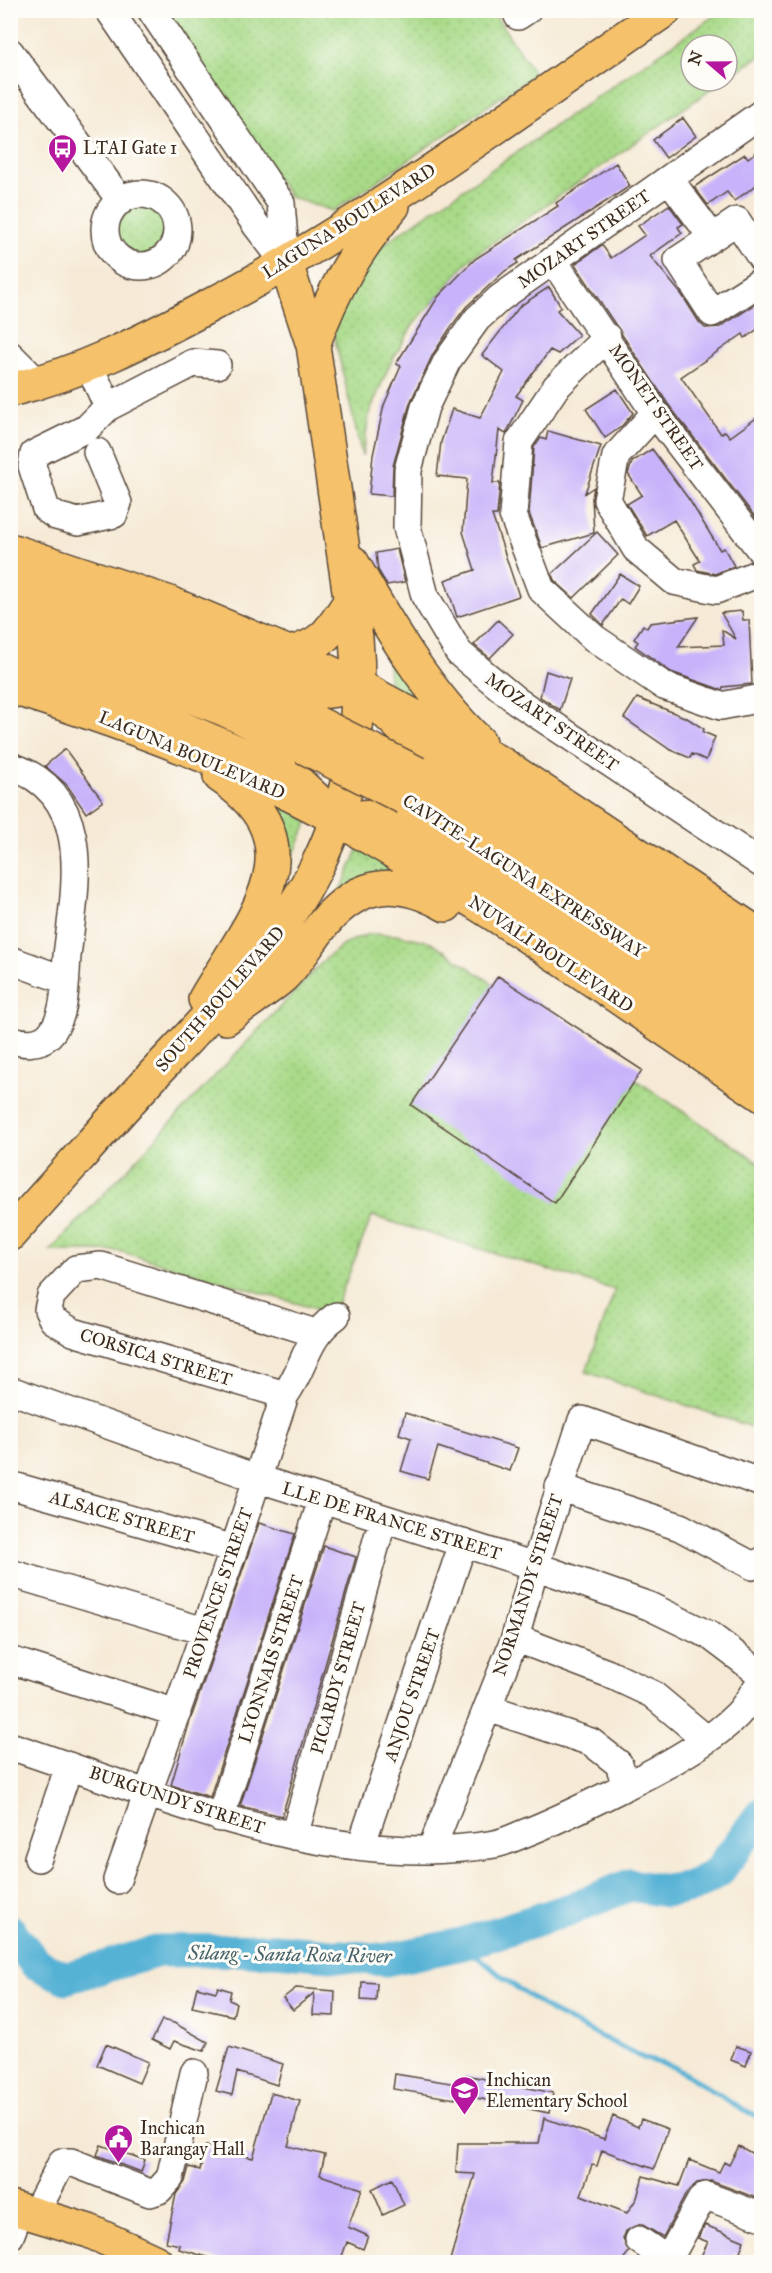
<svg xmlns="http://www.w3.org/2000/svg" width="772" height="2273" font-family="'IM FELL Great Primer',serif">
<style>
.grass{fill:url(#grass-dots);stroke:#728253;stroke-width:1.5}
.lines{fill:none;stroke-linecap:round;stroke-linejoin:round}
.stream{stroke:#57b2d5;stroke-width:5}
.river{stroke:#57b2d5;stroke-width:33}
.building{fill:#c8b3fa}
.minor-casing{stroke:#57473a;stroke-width:30}
.major-casing{stroke:#57473a;stroke-width:36}
.highway-casing{stroke:#57473a;stroke-width:36}
.minor{stroke:#fff;stroke-width:27}
.major{stroke:#f5c16b;stroke-width:33}
.highway{stroke:#f5c16b;stroke-width:33}
.highway-bridge-casing{stroke:#57473a;stroke-width:36;stroke-linecap:butt}
.highway-bridge{stroke:#f5c16b;stroke-width:33}
.labels{text-anchor:middle;dominant-baseline:central;stroke-width:6;stroke-linejoin:round;paint-order:stroke}
.poi-label{font-size:18px;fill:#3b2a1e;stroke:#fdfcf7;text-anchor:start}
.street-label{font-size:18px;fill:#3b2a1e;stroke:#fdfcf7}
.water-label{font-size:20px;font-style:italic;fill:#466067;stroke:#fdfcf7}
</style>
<defs>
<pattern id="grass-dots" width="8" height="8" patternUnits="userSpaceOnUse" patternTransform="scale(1.5)"><rect width="8" height="8" fill="#a8da88"/><path d="M2 2h.1M6 6h.1" fill="none" stroke="#92bb75" stroke-width="1.8" stroke-linecap="round"/></pattern>
</defs>
<rect width="100%" height="100%" fill="#fdfcf7"/>
<filter id="ink" filterUnits="userSpaceOnUse"><feTurbulence type="fractalNoise" baseFrequency=".0167" numOctaves="2"/><feDisplacementMap in="SourceGraphic" scale="12" xChannelSelector="R" yChannelSelector="G"/><feConvolveMatrix kernelMatrix="1 2 1 2 8 2 1 2 1" color-interpolation-filters="sRGB"/></filter>
<filter id="wash" filterUnits="userSpaceOnUse"><feTurbulence type="fractalNoise" baseFrequency=".008" numOctaves="4" result="noise"/><feDisplacementMap in="SourceGraphic" scale="24" xChannelSelector="R" yChannelSelector="G"/><feGaussianBlur stdDeviation="1.35" result="paint"/><feColorMatrix in="noise" values="0 0 0 0 0 0 0 0 0 0 0 0 0 0 0 0 0 1.4 0 .05"/><feComposite in="paint" operator="in"/></filter>
<g filter="url(#wash)">
<rect width="100%" height="100%" fill="#f6ead6"/>
<path class="grass" d="M161,11H492L535,74L333,211L290,197Z
M721,11H761V55L727,78V45H691V81H723L472,257L413,325L390,364L370,411L362,456L334,335L337,309L371,253Z
M113 231a27 27 0 1 1 54 0a27 27 0 1 1-54 0Z
M385,629L453,725L390,691Z
M250,790L309,819L294,854L281,874Z
M359,847L430,886L330,907L344,883Z
M369,934L399,935L431,942L761,1164V1430L586,1372L615,1290L372,1216L333,1314L119,1251H50L326,958L346,943Z"/>
<g class="lines">
<path class="stream" d="M462,1944L506,1980L552,2012L645,2059L674,2067L744,2110L762,2118"/>
<path class="river" d="M10,1931L35,1963L66,1978L159,1951L275,1950L385,1960L462,1944L568,1910L630,1885L666,1891L692,1887L718,1872L762,1813"/>
</g>
<g id="blocks">
<path class="building" d="M683,118L696,136L666,158L653,140Z
M762,148V181L734,201L727,192L708,205L694,187L745,154L748,158Z
M616,163L630,186L516,260L518,263L505,271L466,307L451,327L433,354L410,403L393,466L392,496L369,494L373,455L384,405L401,366L396,364L438,297L475,259L558,206L556,203Z
M669,205L683,224L678,227L682,233L650,256L682,295L699,322L705,328L720,327L762,300V326L745,338L743,334L681,377L721,434L725,431L730,437L762,414V526L668,404L575,264L602,245L611,258L645,235L638,226Z
M549,287L561,307L557,310L579,335L558,354L550,350L516,396L523,400L506,434L499,430L493,483H500L497,515H492L519,596L457,617L445,580L475,570L463,532L467,479L437,476L441,442L452,409L480,418L504,372L482,355L520,306Z
M617,389L633,413L621,427L605,438L586,409Z
M548,431L601,446L585,493L594,487L592,498L594,533L542,548L529,513L534,447L541,438L546,440Z
M652,449L690,501L720,550L724,548L734,566L715,574L697,570L694,564L700,561L674,520L647,536L627,504L642,495L628,474L632,462Z
M597,532L618,555L574,598L554,580L552,574Z
M397,549L405,582L387,585L378,570L376,553Z
M620,574L639,586L628,604L621,599L603,625L592,614Z
M742,611L743,620H749L752,684L723,687L722,690L671,672L635,646L638,642L634,639L643,625L647,628L650,623L698,617L678,647L724,645L722,630L736,639L721,613Z
M498,620L513,634L490,658L474,645Z
M546,671L570,679L560,710L540,697Z
M637,698L687,718L704,729L703,732L715,737L706,760L692,754L690,758L669,749L624,718Z
M65,749L103,801L86,813L67,785L45,766Z
M498,976L642,1070L555,1203L411,1105Z
M405,1413L518,1448L510,1471L438,1447L428,1479L401,1471L411,1438L399,1434Z
M259,1523L295,1534L210,1797L171,1785L189,1724Z
M324,1546L356,1557L282,1816L240,1806Z
M362,1982L377,1983L376,2001L361,2000Z
M197,1987L216,1992L218,1987L231,1991L229,2000L236,2003L233,2016L192,2007Z
M296,1988L335,1991L334,2016L313,2015L314,1993L293,2010L283,1998Z
M162,2020L174,2023L208,2042L204,2051L174,2041L170,2049L152,2040Z
M106,2044L148,2062L139,2083L97,2065Z
M736,2046L751,2051L746,2066L731,2060Z
M229,2047L283,2064L277,2085L237,2072L232,2095L216,2091Z
M395,2074L457,2084L455,2099L393,2089Z
M466,2075L553,2093L549,2113L462,2095Z
M271,2093L300,2101L288,2146L325,2155L320,2175L362,2189L348,2227L368,2236L363,2249L347,2242L340,2262H225L179,2249L180,2245L166,2242L176,2194L185,2182L189,2167L200,2170L206,2146L253,2158Z
M613,2116L638,2127L641,2119L668,2129L654,2169L602,2150L597,2166L592,2165L581,2195L627,2213L637,2198L643,2176L679,2186L689,2160L719,2172L724,2162L729,2165L739,2146L762,2159V2200L711,2181L697,2183L687,2192L663,2237L641,2224L626,2231L623,2239L629,2252L621,2262H459L450,2260L475,2174L456,2173L458,2143H539L544,2118L604,2139Z
M101,2145L145,2160L141,2172L97,2155Z
M392,2179L404,2205L383,2215L372,2189Z
M705,2225L744,2241L739,2254L735,2253L730,2262H698L708,2242L698,2238Z"/>
</g>
</g>
<g filter="url(#ink)">
<use href="#blocks" fill-opacity="0" stroke="#57473a" stroke-width="1.5"/>
<g class="lines">
<defs>
<path id="minor" d="M109,10L256,225L286,264
M151,10L281,203L286,264
M518,16L527,10
M10,52L121,201
M762,113L500,298L477,319L447,361L425,407L408,470L407,527L425,596L459,653L517,701L762,864
M670,180L712,237
M105 230a36 36 0 1 1 72 0a36 36 0 1 1-72 0Z
M762,259L737,221L678,260L712,313L762,281
M553,260L655,413L762,552
M607,337L556,387L519,442L513,515L541,589L594,638L664,686L721,706L762,698
M10,355L38,383
M89,365L108,407
M655,413L616,456L607,500L636,549L674,581L716,590L762,572
M97,452L118,503L114,514L78,522L56,516L46,509L32,466L34,454L87,428L108,407L193,363L217,365
M10,766C96,794 75,888 67,956C65,979 67,1017 49,1035C39,1045 23,1044 10,1039
M10,960L65,980
M10,1390L256,1478L535,1566L649,1606L709,1635L762,1675
M285,1395L73,1332L53,1320L48,1310L51,1296L76,1269L101,1266L315,1333
M10,1485L234,1549
M559,1487L680,1527L753,1566L762,1561
M10,1573L204,1631
M515,1638L607,1673L652,1694L705,1738
M10,1660L177,1713
M488,1708L591,1742L619,1764L626,1786
M10,1746C165,1797 329,1872 495,1844C505,1842 515,1837 525,1833C556,1821 586,1806 616,1791C653,1773 709,1744 738,1714C747,1704 754,1691 762,1680
M220,1818L322,1500
M294,1836L383,1519
M361,1846L463,1543
M431,1850L515,1638L535,1566L582,1420L762,1483
M38,1858L69,1766
M117,1880L234,1549L285,1395C306,1366 305,1338 336,1316
M35,2214L62,2162H71L150,2193L159,2190L170,2178L194,2073
M10,2236L20,2210
M639,2240L668,2260
M667,2262L701,2200L706,2196L760,2216"/>
<path id="major" d="M313,345C334,288 354,253 393,206
M10,390C81,373 143,341 207,307C368,223 515,112 665,10
M10,550L167,602L289,653L360,687L502,764L762,937
M352,562C389,626 425,690 479,742
M289,653C325,646 332,628 351,600
M10,687C120,721 239,764 339,820C485,902 622,1001 762,1095
M205,999C251,920 322,845 220,776
M226,1018C244,1004 265,992 282,977C298,962 310,940 324,923C361,879 400,879 446,905
M10,1234C64,1175 117,1113 172,1055C294,927 372,824 356,638L313,345L286,264
M10,2207L89,2231L156,2262"/>
<path id="highway" d="M10,576L169,630L221,650L315,693L360,687L414,740L506,793L762,968
M10,602L134,643L317,723
M10,631L125,671L224,709L304,747
M10,664L127,705L289,774L337,819L373,816L544,920L762,1065
M417,773L487,815L762,998
M405,798L484,845L762,1031"/>
</defs>
<use href="#minor" class="minor-casing"/>
<use href="#major" class="major-casing"/>
<use href="#highway" class="highway-casing"/>
<use href="#minor" class="minor"/>
<use href="#major" class="major"/>
<use href="#highway" class="highway"/>
<defs>
<path id="highway-bridge" d="M317,723L417,773
M304,747L405,798"/>
</defs>
<use href="#highway-bridge" class="highway-bridge-casing"/>
<use href="#highway-bridge" class="highway-bridge"/>
</g>
</g>
<defs>
<symbol id="bus-pin" viewBox="-11 -11 22 30"><path d="M0 17L-7.5 6A9.5 9.5 0 1 1 7.5 6Z" fill="#b5179e" stroke="#fdfcf7"/><path d="M-5-6H5V4H4V6H2V4H-2V6H-4V4H-5ZM-3.5-4V0h7V-4ZM-3.5 1.2v1.5H-2V1.2ZM2 1.2v1.5H3.5V1.2Z" fill="#fff"/></symbol>
<symbol id="school-pin" viewBox="-11 -11 22 30"><path d="M0 17L-7.5 6A9.5 9.5 0 1 1 7.5 6Z" fill="#b5179e" stroke="#fdfcf7"/><path d="M0-5L7-2L0 1L-7-2ZM-4 1L0 2.5L4 1V4Q0 6-4 4Z" fill="#fff"/></symbol>
<symbol id="civic-pin" viewBox="-11 -11 22 30"><path d="M0 17L-7.5 6A9.5 9.5 0 1 1 7.5 6Z" fill="#b5179e" stroke="#fdfcf7"/><path d="M-.6-6.5H3V-4.5H.6V-3L4-1V1h2V6H-6V1h2V-1L-.6-3ZM-1.2 2.5V6h2.4V2.5Z" fill="#fff"/></symbol>
</defs>
<g fill-rule="evenodd">
<use href="#bus-pin" x="46" y="132" width="33" height="45"/>
<use href="#school-pin" x="448" y="2074" width="33" height="45"/>
<use href="#civic-pin" x="102" y="2122" width="33" height="45"/>
</g>
<g class="labels">
<g class="poi-label">
<text x="83" y="148">LTAI Gate 1</text>
<text x="486" y="2080">Inchican<tspan x="486" dy="21">Elementary School</tspan></text>
<text x="140" y="2128">Inchican<tspan x="140" dy="21">Barangay Hall</tspan></text>
</g>
<g class="street-label">
<text transform="translate(349 221) rotate(-32)">LAGUNA BOULEVARD</text>
<text transform="translate(584 239) rotate(-35)">MOZART STREET</text>
<text transform="translate(656 407) rotate(55)">MONET STREET</text>
<text transform="translate(552 722) rotate(35)">MOZART STREET</text>
<text transform="translate(192 755) rotate(23)">LAGUNA BOULEVARD</text>
<text transform="translate(524 876) rotate(33)">CAVITE–LAGUNA EXPRESSWAY</text>
<text transform="translate(551 954) rotate(34)">NUVALI BOULEVARD</text>
<text transform="translate(220 999) rotate(-49)">SOUTH BOULEVARD</text>
<text transform="translate(156 1357) rotate(17)">CORSICA STREET</text>
<text transform="translate(122 1517) rotate(16)">ALSACE STREET</text>
<text transform="translate(392 1521) rotate(17)">LLE DE FRANCE STREET</text>
<text transform="translate(528 1585) rotate(-72)">NORMANDY STREET</text>
<text transform="translate(218 1593) rotate(-71)">PROVENCE STREET</text>
<text transform="translate(271 1659) rotate(-72)">LYONNAIS STREET</text>
<text transform="translate(338 1678) rotate(-74)">PICARDY STREET</text>
<text transform="translate(412 1695) rotate(-71)">ANJOU STREET</text>
<text transform="translate(177 1800) rotate(18)">BURGUNDY STREET</text>
</g>
<g class="water-label">
<text transform="translate(290 1954) rotate(1)">Silang - Santa Rosa River</text>
</g>
</g>
<rect width="772" height="2273" fill="none" stroke="#fdfcf7" stroke-width="36"/>
<g transform="translate(709 63) rotate(290)"><circle r="28" fill="#fdfcf7" stroke="#afa8a0" stroke-width="1.5"/>
<path d="M0-4.5L10 22L0 15L-10 22Z" fill="#b5179e"/>
<text y="-9" font-size="16" font-weight="bold" text-anchor="middle" fill="#3b2a1e">N</text>
</g>
</svg>
